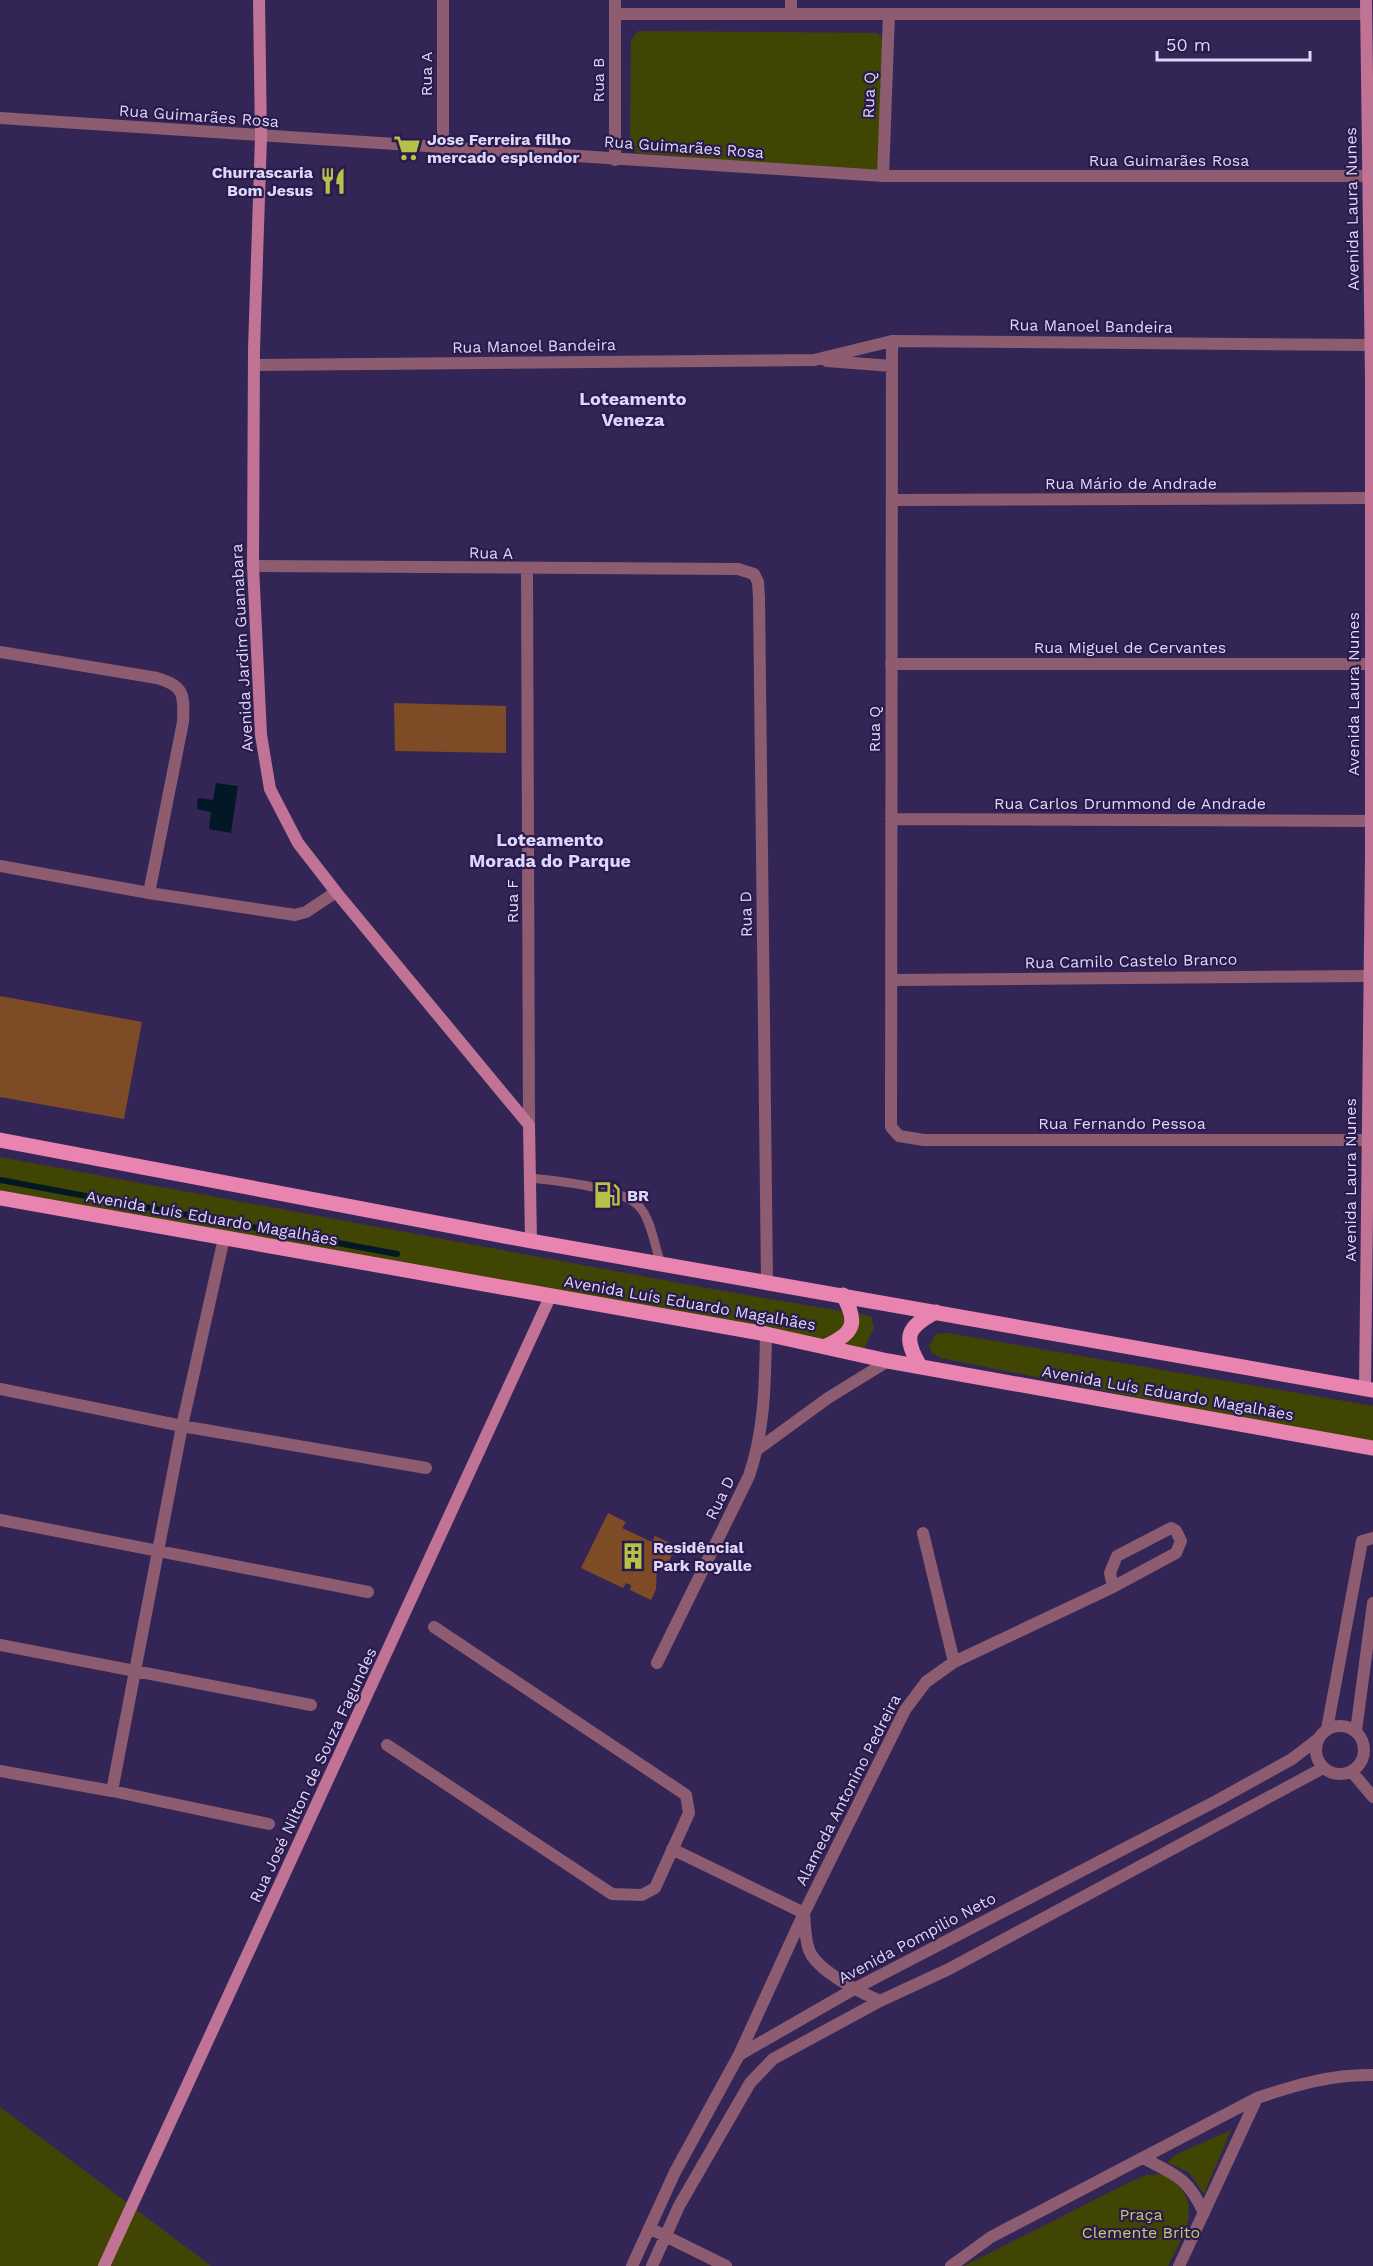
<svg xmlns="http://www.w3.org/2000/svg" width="1373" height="2266" font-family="'Work Sans',sans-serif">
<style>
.green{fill:#414503}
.water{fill:#021824}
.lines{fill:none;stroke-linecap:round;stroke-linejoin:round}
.stream{stroke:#021824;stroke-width:6}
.building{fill:#7e4b27}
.lane{stroke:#8d5c70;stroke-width:9}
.street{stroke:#8d5c70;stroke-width:12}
.secondary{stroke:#c07394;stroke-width:12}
.primary{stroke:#e884af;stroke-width:15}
.labels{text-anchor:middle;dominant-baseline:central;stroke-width:4.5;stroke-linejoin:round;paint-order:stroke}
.street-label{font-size:16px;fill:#ded8f8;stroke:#2a1b4c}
.poi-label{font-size:16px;font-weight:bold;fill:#ded8f8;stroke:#2a1b4c;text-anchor:start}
.park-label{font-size:16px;fill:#c2cb67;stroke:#2a1b4c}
.neighbourhood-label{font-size:18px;font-weight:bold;fill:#ddd6fc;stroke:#2a1b4c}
</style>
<rect width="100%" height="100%" fill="#332657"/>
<path class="green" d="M638,31L877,33L885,42L881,166L873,173L637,153L630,144L631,40Z
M0,1157L712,1289L871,1316L874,1328L864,1349L0,1193Z
M948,1333L1373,1406V1445L941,1358L932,1353L929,1346L936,1334Z
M0,2107L211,2266H0Z
M1231,2130L1204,2194L1189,2172L1168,2163L1173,2156Z
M1162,2174C1208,2199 1185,2230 1168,2266H964L1130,2182L1147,2175Z"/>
<path class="water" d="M216,783L238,786L231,833L209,829L211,812L197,809L198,798L213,800Z"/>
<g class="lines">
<path class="stream" d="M0,1180L397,1254"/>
</g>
<path class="building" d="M394,703L506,706V753L395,751Z
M0,996L142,1022L124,1119L0,1097Z
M608,1513L626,1522L622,1528L652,1542L655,1536L676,1546L668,1563L657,1566L656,1589L651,1600L630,1590L631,1585L626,1583L623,1588L581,1568Z"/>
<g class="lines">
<path class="lane" d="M531,1178C557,1181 627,1187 642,1210C652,1224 655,1248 661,1264"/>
<path class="street" d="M615,0V160
M615,14H1366
M791,14V0
M0,118L883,176H1367
M443,148V0
M883,176L889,14
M892,341L891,1127L899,1136L924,1140H1367
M827,361L892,366
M254,365L814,360L892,341L1370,345
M893,500L1369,498
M253,566L738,569L754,574L758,582L759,597L767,1281
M527,570L529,1125
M0,652L157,678C185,686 184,695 183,722L149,893
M891,664H1370
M891,819L1369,821
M0,866L149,893L295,915L306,912L336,892
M893,980L1369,976
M0,1389L182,1426L426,1468
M758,1449L828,1398L888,1361
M0,1520L368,1592
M923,1533L954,1662
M0,1645L311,1705
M657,1663L749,1476C765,1429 765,1383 766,1334
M1316 1750a24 24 0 1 1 48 0a24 24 0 1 1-48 0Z
M1327,1729L1362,1541L1373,1538
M1356,1731L1373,1603
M387,1745L612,1894L642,1895L655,1888L689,1813L686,1795L434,1627
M0,1771L112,1791L269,1824
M1352,1772L1373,1797
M112,1791L182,1426L224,1238
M672,1849L804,1913L739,2055
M880,2001C860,1992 817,1971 809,1950C805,1939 805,1924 804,1913L905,1710L926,1682L954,1662L1113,1587L1176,1553L1181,1541L1176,1531L1171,1528L1117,1556L1110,1573L1113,1587
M1143,2158C1176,2175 1188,2178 1204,2213
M649,2228L726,2266
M632,2266L675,2172L739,2055L854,1989L1218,1800L1292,1759L1318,1739
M652,2266L679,2206L750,2083L773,2059L880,2001L949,1969L1323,1768
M951,2266L991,2237L1257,2098C1296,2085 1332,2074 1373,2075
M1179,2266L1257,2098"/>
<path class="secondary" d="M259,0L261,137L254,349L253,566L261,735L270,789L298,843L336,892L529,1125L531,1241
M1365,1389L1371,855V380L1366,0
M104,2266L550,1297"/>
<path class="primary" d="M0,1140L531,1241L1373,1390
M0,1198L766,1334L888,1361L1373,1448
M826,1346C855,1333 858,1322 843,1295
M920,1366C903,1337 906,1328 936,1312"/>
</g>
<defs>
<symbol id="supermarket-bare" viewBox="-9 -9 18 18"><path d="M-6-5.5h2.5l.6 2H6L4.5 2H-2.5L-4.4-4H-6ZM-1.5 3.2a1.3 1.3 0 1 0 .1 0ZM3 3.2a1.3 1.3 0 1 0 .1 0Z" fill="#b7c147" stroke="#2a1b4c" stroke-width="2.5" paint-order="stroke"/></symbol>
<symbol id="restaurant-bare" viewBox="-9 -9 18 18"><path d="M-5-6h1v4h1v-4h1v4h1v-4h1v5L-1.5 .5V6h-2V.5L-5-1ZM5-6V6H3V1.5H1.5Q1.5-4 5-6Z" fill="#b7c147" stroke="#2a1b4c" stroke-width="2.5" paint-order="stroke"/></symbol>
<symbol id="fuel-bare" viewBox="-9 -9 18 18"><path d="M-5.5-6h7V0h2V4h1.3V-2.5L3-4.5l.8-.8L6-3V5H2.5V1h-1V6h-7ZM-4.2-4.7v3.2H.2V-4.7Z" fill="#b7c147" stroke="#2a1b4c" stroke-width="2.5" paint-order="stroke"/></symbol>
<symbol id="building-bare" viewBox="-9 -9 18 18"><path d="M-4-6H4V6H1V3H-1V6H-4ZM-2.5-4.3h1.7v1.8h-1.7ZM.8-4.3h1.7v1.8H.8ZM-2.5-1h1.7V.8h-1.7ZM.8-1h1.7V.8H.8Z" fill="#b7c147" stroke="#2a1b4c" stroke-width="2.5" paint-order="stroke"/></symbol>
</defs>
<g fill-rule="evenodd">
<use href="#supermarket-bare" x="388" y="129" width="38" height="38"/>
<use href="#restaurant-bare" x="314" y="162" width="38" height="38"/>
<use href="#fuel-bare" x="588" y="1176" width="38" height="38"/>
<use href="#building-bare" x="614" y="1537" width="38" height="38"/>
</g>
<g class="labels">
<g class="street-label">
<text transform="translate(426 74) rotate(-90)">Rua A</text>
<text transform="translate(598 80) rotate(-90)">Rua B</text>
<text transform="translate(869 95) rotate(-88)">Rua Q</text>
<text transform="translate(199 116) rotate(4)">Rua Guimarães Rosa</text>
<text transform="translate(684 147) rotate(4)">Rua Guimarães Rosa</text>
<text x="1169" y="160">Rua Guimarães Rosa</text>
<text transform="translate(1352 209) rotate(-91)">Avenida Laura Nunes</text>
<text transform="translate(1091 326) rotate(1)">Rua Manoel Bandeira</text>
<text transform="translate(534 346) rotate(-1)">Rua Manoel Bandeira</text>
<text x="1131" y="483">Rua Mário de Andrade</text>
<text transform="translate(491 553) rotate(1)">Rua A</text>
<text x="1130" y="647">Rua Miguel de Cervantes</text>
<text transform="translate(242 648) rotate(-93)">Avenida Jardim Guanabara</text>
<text transform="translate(1353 694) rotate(-90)">Avenida Laura Nunes</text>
<text transform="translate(874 729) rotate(-90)">Rua Q</text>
<text x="1130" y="803">Rua Carlos Drummond de Andrade</text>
<text transform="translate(512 901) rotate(-90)">Rua F</text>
<text transform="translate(746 914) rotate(-91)">Rua D</text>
<text transform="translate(1131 961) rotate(-1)">Rua Camilo Castelo Branco</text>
<text x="1122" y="1123">Rua Fernando Pessoa</text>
<text transform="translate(1350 1180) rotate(-90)">Avenida Laura Nunes</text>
<text transform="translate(212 1218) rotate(10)">Avenida Luís Eduardo Magalhães</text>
<text transform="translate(690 1303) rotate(10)">Avenida Luís Eduardo Magalhães</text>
<text transform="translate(1168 1393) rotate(10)">Avenida Luís Eduardo Magalhães</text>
<text transform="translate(720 1498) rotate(-64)">Rua D</text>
<text transform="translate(313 1775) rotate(-65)">Rua José Nilton de Souza Fagundes</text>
<text transform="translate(848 1790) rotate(-63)">Alameda Antonino Pedreira</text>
<text transform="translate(917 1938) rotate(-28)">Avenida Pompilio Neto</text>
</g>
<g class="poi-label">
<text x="427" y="139">Jose Ferreira filho<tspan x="427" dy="18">mercado esplendor</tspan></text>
<text x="313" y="172" text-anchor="end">Churrascaria<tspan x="313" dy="18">Bom Jesus</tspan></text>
<text x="627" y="1195">BR</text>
<text x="653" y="1547">Residêncial<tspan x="653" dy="18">Park Royalle</tspan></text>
</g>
<g class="park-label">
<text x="1141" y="2214">Praça<tspan x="1141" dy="18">Clemente Brito</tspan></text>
</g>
<g class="neighbourhood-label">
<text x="633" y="398">Loteamento<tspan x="633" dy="21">Veneza</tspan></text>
<text x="550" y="839">Loteamento<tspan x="550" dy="21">Morada do Parque</tspan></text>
</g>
</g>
<path d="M1157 51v9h153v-9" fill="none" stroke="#ded8f8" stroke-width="3"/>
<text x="1166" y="51" font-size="18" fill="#ded8f8" stroke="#2a1b4c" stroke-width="4.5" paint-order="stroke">50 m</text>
</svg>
